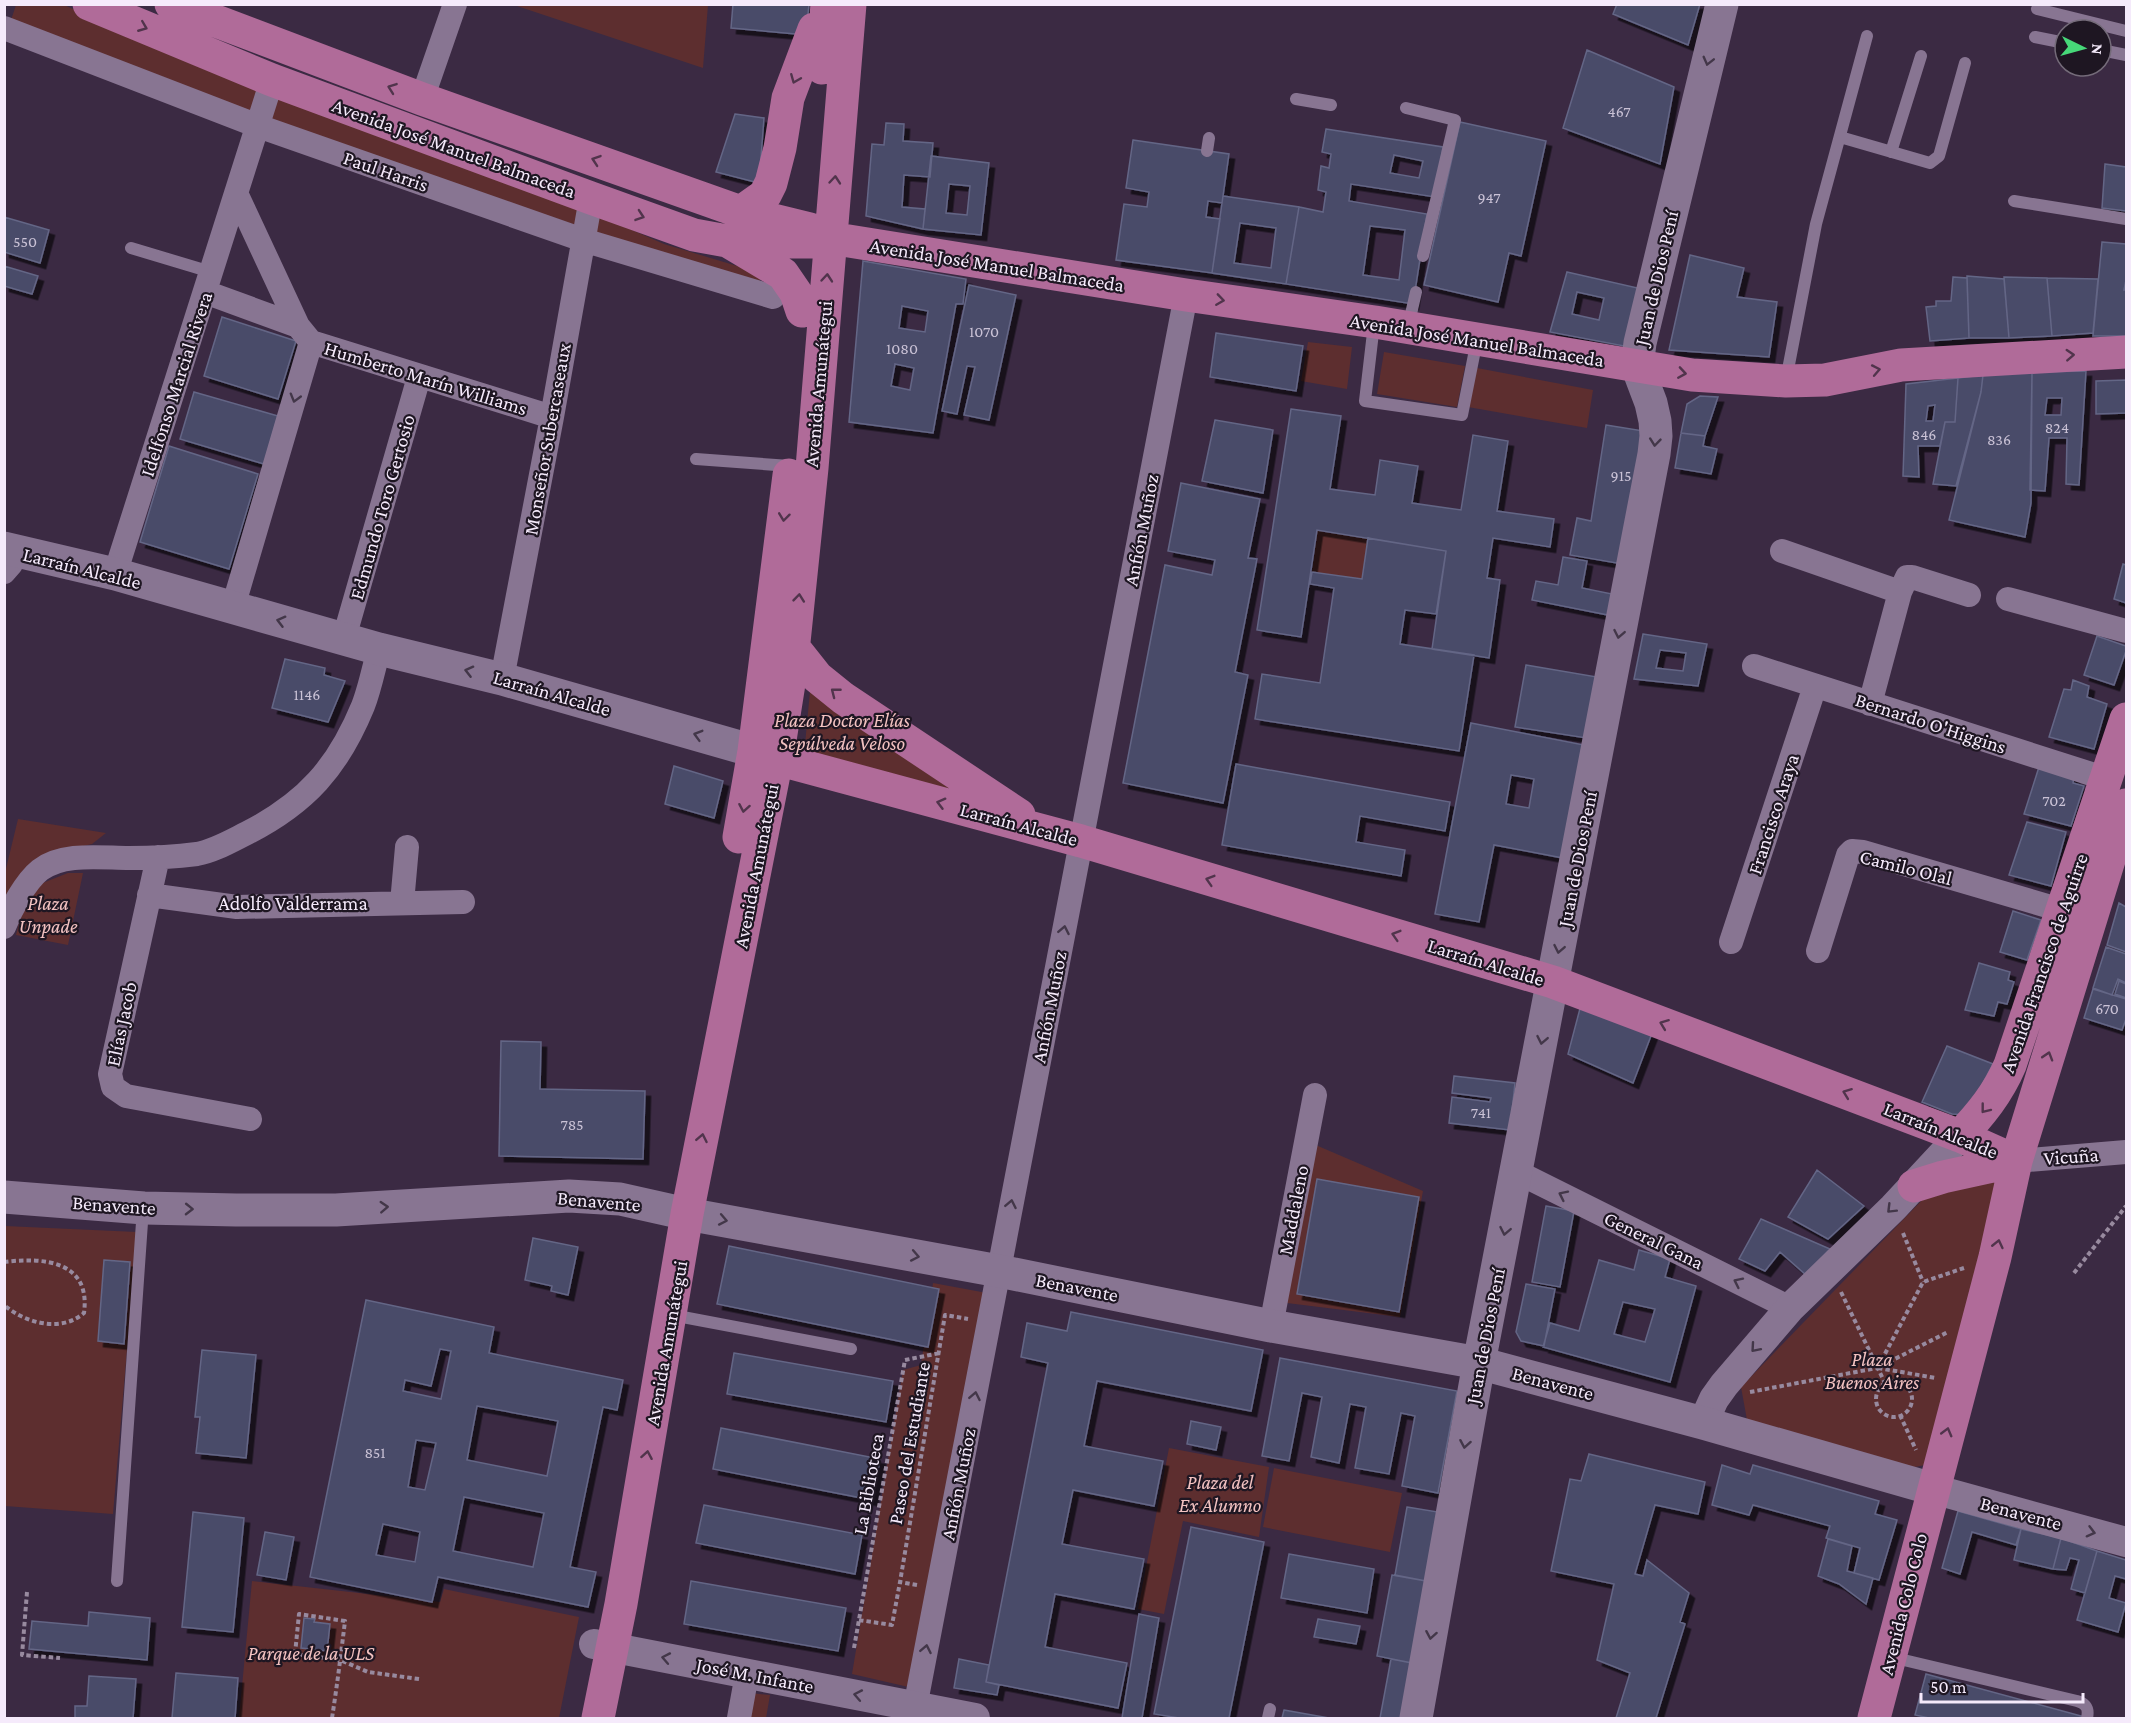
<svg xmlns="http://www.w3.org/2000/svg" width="2131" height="1723" font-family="'Crimson Pro',serif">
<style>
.green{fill:#5d2e2f}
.building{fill:#4a4b69;stroke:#646686;stroke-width:1.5;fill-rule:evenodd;filter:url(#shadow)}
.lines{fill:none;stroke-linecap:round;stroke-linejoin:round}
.path{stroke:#988a9f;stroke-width:4;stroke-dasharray:4.5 3;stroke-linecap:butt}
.service{stroke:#887592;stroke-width:12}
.minor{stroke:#887592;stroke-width:24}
.tertiary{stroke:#887592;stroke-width:30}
.secondary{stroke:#887592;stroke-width:33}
.primary{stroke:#b06b99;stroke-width:33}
.oneway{stroke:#51344c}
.oneway2{stroke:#433749}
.labels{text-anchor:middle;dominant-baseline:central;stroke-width:4.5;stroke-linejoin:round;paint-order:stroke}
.number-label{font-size:16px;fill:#cac2d6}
.street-label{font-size:20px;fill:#f5eafb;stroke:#1e1622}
.park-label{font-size:20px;font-style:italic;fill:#f3c2c1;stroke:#1e1622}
</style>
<defs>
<filter id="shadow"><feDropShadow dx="5.5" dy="5.5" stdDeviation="0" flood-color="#0009"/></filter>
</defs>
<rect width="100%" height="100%" fill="#3b2a43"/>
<path class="green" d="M16,5H64L256,88L566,201L664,244L757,272L760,279L759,286L248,116L11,20Z
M514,5H708L703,68Z
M1308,342L1352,347L1347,389L1301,381Z
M1384,352L1465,366L1457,407L1377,394Z
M1477,368L1593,390L1587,428L1468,407Z
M1317,530L1368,538L1362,579L1312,572Z
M813,660L1008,814L804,755Z
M18,819L106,833L92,844L42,856L5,899V873Z
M68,873H83L68,945L16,935L24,904L40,884Z
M1311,1143L1423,1191L1400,1317L1287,1303Z
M1981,1176L1997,1183L1931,1464L1909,1468L1747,1420L1741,1387L1928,1194Z
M5,1226L137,1232L113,1514L5,1506Z
M933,1283L987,1293L913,1688L852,1674L903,1370L921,1365Z
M1169,1448L1269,1467L1259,1537L1183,1521L1164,1614L1138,1609Z
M1274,1468L1402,1493L1390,1552L1263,1527Z
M252,1581L440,1602L444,1589L579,1617L559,1718H239Z
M750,1693L770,1695L766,1718H745Z"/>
<path class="building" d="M733,4H809L806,35L731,28Z
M1617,4H1700L1688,45L1613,14Z
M1587,50L1674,87L1660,164L1563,128Z
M735,114L764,118L759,183L716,172Z
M1460,122L1546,141L1521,256L1509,253L1498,302L1424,285Z
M886,123L904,124L903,141L933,143L930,177L904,175L902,207L925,209L923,229L866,216L872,144L884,145Z
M1326,129L1443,147L1435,197L1351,184L1349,201L1427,214L1413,304L1286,284L1299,207L1323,212L1326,192L1318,190L1321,166L1329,168L1331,154L1322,152ZM1394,155L1423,161L1419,178L1390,173ZM1370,226L1405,230L1399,280L1363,275Z
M1133,140L1229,154L1222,203L1208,201L1206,217L1220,219L1212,273L1116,260L1124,204L1147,207L1149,192L1126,188Z
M931,156L989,163L981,235L923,229ZM949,184L970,186L967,215L946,213Z
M2105,164L2126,167V211L2102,208Z
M1223,196L1299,207L1286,284L1212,273ZM1240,223L1276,228L1271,268L1234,263Z
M4,217L49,230L40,263L4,252Z
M2102,242L2126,244V280L2124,290H2126V336H2093Z
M1690,255L1744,268L1737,297L1777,302L1769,357L1669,350Z
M863,261L966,279L963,304H956L933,433L849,422ZM902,306L928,311L925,332L899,328ZM895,364L914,368L910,390L891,386Z
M4,266L38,276L32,294L4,286Z
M1567,272L1642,289L1629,347L1550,332ZM1577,292L1604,298L1599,320L1572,314Z
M1967,276L2004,279L2009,338H1969Z
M1953,277L1967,278L1969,338L1930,341L1926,307L1936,306V301H1951Z
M2004,277L2047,278L2052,336L2009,338Z
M2047,278L2098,279L2093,333L2052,336Z
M969,285L1016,295L989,420L964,415L975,367L967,366L957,414L942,411Z
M222,317L296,341L278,399L204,376Z
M1216,333L1303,346L1296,391L1210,377Z
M2086,371L2079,485L2066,484L2067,438H2049L2045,491L2030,490L2032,372ZM2047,398H2062L2061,415H2045Z
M2032,372L2031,503L2025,537L1949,520L1981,392L1983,375Z
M1983,375L1981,392L1956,486L1933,484L1945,422H1955L1958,378Z
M1958,378L1955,422H1945L1940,446H1918L1919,477L1903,476L1906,384ZM1935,405L1933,421H1926L1928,406Z
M2126,380V413L2096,414V381Z
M194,392L278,416L264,464L180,439Z
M1700,396L1718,397L1705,436L1681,433L1687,404Z
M1291,409L1341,416L1330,489L1375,495L1380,460L1418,466L1412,503L1461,510L1473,435L1508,441L1497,511L1554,519L1550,547L1493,538L1487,578L1500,580L1489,658L1432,649L1446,551L1317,530L1301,637L1257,630Z
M1215,420L1273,430L1263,493L1202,481Z
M1606,425L1650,432L1628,565L1570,555L1577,518L1591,521Z
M1681,433L1705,436L1703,446L1717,449L1711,474L1675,468Z
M169,446L258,474L229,569L140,542Z
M1181,483L1260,499L1248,558L1257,559L1235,672L1248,675L1223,803L1123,783L1165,565L1212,575L1215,560L1168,551Z
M1368,538L1446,551L1436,614L1405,610L1400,644L1474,655L1459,751L1255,719L1262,674L1320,683L1334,588L1310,584L1312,572L1362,579Z
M1563,557L1587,561L1582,588L1617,595L1613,616L1532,600L1536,581L1558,585Z
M2123,564L2126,565V603L2114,599Z
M1643,634L1707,644L1698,686L1634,679ZM1660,650L1686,653L1683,671L1656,668Z
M2097,636L2126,646V651L2114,685L2084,675Z
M285,659L325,668L324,675L345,681L328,722L272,708Z
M1526,665L1603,678L1593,739L1515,727Z
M2073,680L2089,686L2087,697L2107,704L2094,749L2049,737L2064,689L2071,690Z
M1471,723L1584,745L1563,858L1494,845L1479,922L1435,914ZM1511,775L1534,779L1529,808L1506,804Z
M1236,764L1450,802L1445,831L1360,816L1356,842L1405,850L1401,876L1222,845Z
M674,766L723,781L714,818L665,804Z
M2039,767L2074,776L2073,783L2084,786L2071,826L2024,814Z
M2027,822L2066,832L2051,886L2009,875Z
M2119,903L2126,907V952L2107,945Z
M2013,911L2041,920L2027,960L2000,952Z
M2106,947L2126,954V983L2118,979L2112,995L2093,988Z
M1979,963L2010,972L2008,980L2014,982L2007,1004L1998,1002L1994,1016L1965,1010Z
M2119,981L2126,984V998L2115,994Z
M2093,989L2126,999V1019L2122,1030L2084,1018Z
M1582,1001L1654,1028L1633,1083L1568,1054Z
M501,1041L541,1042L540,1089L645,1091L643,1159L499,1156Z
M1947,1046L1993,1064L1966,1115L1952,1114L1922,1102Z
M1454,1076L1515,1083L1510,1130L1449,1123L1452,1097L1490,1102L1491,1098L1452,1093Z
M1817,1170L1864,1206L1828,1239L1788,1217Z
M1317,1179L1419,1197L1399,1312L1297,1294Z
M1546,1206L1574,1211L1560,1287L1532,1282Z
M1761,1219L1830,1249L1806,1275L1780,1252L1765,1271L1739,1259Z
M533,1238L578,1247L568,1295L551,1291L552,1286L525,1280Z
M729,1246L939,1289L928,1347L717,1304Z
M1639,1250L1670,1259L1665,1277L1696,1286L1670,1382L1543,1347L1550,1323L1579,1331L1599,1260L1634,1270ZM1623,1302L1655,1309L1645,1342L1614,1334Z
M104,1260L130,1262L124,1344L98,1341Z
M1526,1284L1555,1289L1544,1346L1521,1341L1516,1332Z
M366,1300L494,1327L489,1353L623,1380L617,1410L603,1407L570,1567L596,1572L588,1607L438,1577L432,1602L310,1577ZM440,1349L451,1351L441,1399L403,1391L405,1380L431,1386ZM477,1406L558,1421L547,1476L467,1460ZM416,1440L436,1443L425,1490L408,1487ZM464,1497L544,1513L533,1567L453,1551ZM383,1524L420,1532L415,1562L376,1555Z
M1071,1312L1263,1350L1251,1411L1097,1381L1084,1446L1163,1461L1154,1506L1073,1490L1062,1544L1144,1559L1134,1609L1055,1594L1045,1647L1127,1663L1118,1708L986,1682L1048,1363L1021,1357L1027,1323L1067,1331Z
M202,1350L256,1355L246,1458L196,1453L200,1417H195Z
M734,1353L893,1381L886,1422L727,1394Z
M1280,1358L1457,1391L1438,1493L1402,1486L1415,1416L1401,1413L1389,1474L1355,1468L1366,1407L1350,1404L1339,1463L1311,1457L1322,1397L1302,1393L1289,1461L1262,1456Z
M1191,1421L1221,1427L1216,1450L1187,1444Z
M721,1428L880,1459L872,1500L713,1469Z
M1589,1454L1705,1482L1698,1514L1655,1505L1635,1574L1643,1576L1647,1560L1689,1593L1680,1622L1685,1624L1656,1718H1616L1630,1673L1597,1660L1614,1584L1551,1571L1570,1479L1581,1481Z
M1722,1465L1750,1474L1753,1465L1879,1501L1875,1514L1897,1520L1879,1580L1854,1573L1860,1548L1826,1538L1830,1526L1753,1505L1749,1515L1712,1505Z
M704,1505L862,1535L855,1574L696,1543Z
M1407,1507L1438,1512L1426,1581L1395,1575Z
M1958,1511L2021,1529L2016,1545L1972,1532L1960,1574L1942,1568Z
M193,1512L244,1518L233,1632L182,1627Z
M1191,1527L1264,1542L1229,1718H1179L1154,1714Z
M2021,1529L2061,1538L2053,1569L2014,1560Z
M265,1532L294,1537L286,1580L257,1575Z
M2061,1538L2097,1551L2085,1593L2071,1589L2079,1560L2070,1558L2066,1570L2053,1569Z
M1828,1539L1852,1546L1847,1571L1873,1578L1866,1604L1839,1584L1818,1576Z
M2097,1551L2126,1560V1579L2115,1576L2109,1598L2126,1603L2118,1632L2077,1620Z
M1289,1554L1374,1569L1367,1613L1281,1598Z
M1392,1575L1426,1581L1412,1663L1377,1656Z
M691,1581L846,1608L838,1651L684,1624Z
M89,1612L150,1618L147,1660L29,1649L32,1621L88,1626Z
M1139,1614L1159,1618L1142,1718H1122Z
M304,1618L315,1619L314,1622L330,1624L327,1651L301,1648Z
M1318,1619L1360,1626L1356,1644L1314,1637Z
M959,1659L989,1665L986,1682L999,1685L997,1695L954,1688Z
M1391,1659L1412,1663L1403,1718H1380Z
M176,1673L238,1678L235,1718H172Z
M1926,1674L2081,1716L2080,1718H1929L1915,1715Z
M89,1676L136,1679L133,1718H75V1706H87Z
M1284,1710L1329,1718H1282Z"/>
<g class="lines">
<path class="path" d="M1903,1233L1923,1282
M4,1262C44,1257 91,1261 84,1313C61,1333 25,1323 4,1305
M2074,1273L2126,1206
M1841,1292L1885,1383
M1878,1367L1923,1282L1964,1268
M1878,1368L1936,1378
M1876 1399a18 18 0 1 1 36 0a18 18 0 1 1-36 0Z
M1750,1392L1877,1368L1948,1332
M1900,1415L1916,1450
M917,1585L900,1582L945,1315L968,1319
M27,1592L22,1655L60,1658
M859,1620L892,1625L900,1582
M854,1648L905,1360L940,1353
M332,1718C337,1686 341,1654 345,1621L299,1614L295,1654L340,1660L368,1672L419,1679"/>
<path class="service" d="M2037,9L2126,31
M2035,37L2065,43
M2101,50L2126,55
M1296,99L1331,105
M1406,108L1455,120L1423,256
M1840,137L1930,163L1939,156L1965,63
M1207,151L1209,138
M1891,152L1921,56
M2014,201L2126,219
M131,248L211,272
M1374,324L1365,401L1462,415L1477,340
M1408,327L1416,292
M1786,380L1816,224L1867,36
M696,459L790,466
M672,1315L851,1349
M117,1581L143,1208
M1891,1657L2077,1701C2087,1704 2089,1709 2087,1718
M1268,1718L1270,1709"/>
<path class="minor" d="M4,28L258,126L583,240L773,297
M422,99L455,4
M236,193L298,326
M205,292L298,326L311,342L552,417
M1782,551L1900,592
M4,572L11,564L15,551
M115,574L272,80
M2008,599L2126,631
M233,607L311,342
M344,638L419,377
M1754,666L2107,779
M502,679L552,417L591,198
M1870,704L1900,592L1907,577H1912L1969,595
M158,857L110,1074L113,1087L126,1096L250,1119
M149,895L237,907L463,902
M402,903L407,847
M4,927C11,909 25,882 40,870C63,852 102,858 129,858C151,858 174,857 197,854C214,851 231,841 247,833C306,803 338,767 363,706C370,688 374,667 379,649
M1731,942L1815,686
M1818,951L1848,855L1852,851L1863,852L2061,910
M2016,1161L2126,1152
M1517,1172L1790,1308
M1271,1326L1315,1095
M739,1718L747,1674
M913,1718L1186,295"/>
<path class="tertiary" d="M1703,1423L1714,1399L1724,1385L1790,1308L1893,1208L1960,1136
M1933,1489L2126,1542
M594,1644L975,1718"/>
<path class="secondary" d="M4,548L115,574L379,649L502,679L754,751
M4,1197L144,1208L236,1210H336L569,1196L620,1199L687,1214L999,1271L1271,1326L1479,1363L1703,1423L1933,1489
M1416,1718L1479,1363L1654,454L1656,436L1655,421L1651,403L1637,366L1640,343L1722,4"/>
<path class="primary" d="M89,4L272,80L591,198L694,235L727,241L811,242
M171,4L422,99L741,212L810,229L830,238L1186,295L1375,322L1692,375L1786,381L1825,380L1901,365L2126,352
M822,68L827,4
M741,212L765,195L771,183L780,148L788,98L814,29
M731,243L783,274L796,293L802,311
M794,648L817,677L843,698L1019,815
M758,752L777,759L1081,841L1553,982L1960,1136L2016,1161
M739,837L754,751L789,475
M1960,1136C1981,1114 1998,1093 2010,1065L2126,719
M1914,1186L1943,1177L2016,1161
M598,1718L621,1604L687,1214L777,759L791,671L812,468L850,4
M1874,1718L1995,1257L2016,1161L2126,805"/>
</g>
<defs><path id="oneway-chevron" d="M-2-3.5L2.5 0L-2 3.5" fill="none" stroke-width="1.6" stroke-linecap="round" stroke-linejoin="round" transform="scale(1.5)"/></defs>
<g class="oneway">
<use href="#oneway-chevron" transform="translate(143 27) rotate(22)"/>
<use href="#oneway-chevron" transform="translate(795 79) rotate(112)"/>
<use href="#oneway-chevron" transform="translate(392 88) rotate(-160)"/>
<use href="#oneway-chevron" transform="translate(596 160) rotate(-161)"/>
<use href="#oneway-chevron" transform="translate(835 180) rotate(-85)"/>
<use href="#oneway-chevron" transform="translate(640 216) rotate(19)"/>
<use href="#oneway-chevron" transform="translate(827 278) rotate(-85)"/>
<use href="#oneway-chevron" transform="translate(1220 300) rotate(8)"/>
<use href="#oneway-chevron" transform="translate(2070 355) rotate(-3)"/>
<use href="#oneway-chevron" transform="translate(1876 370) rotate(-11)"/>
<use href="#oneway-chevron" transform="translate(1682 373) rotate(9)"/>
<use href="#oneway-chevron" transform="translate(784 517) rotate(97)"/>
<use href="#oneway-chevron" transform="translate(799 598) rotate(-84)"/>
<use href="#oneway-chevron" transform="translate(835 692) rotate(-142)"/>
<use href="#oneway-chevron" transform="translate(941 803) rotate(-165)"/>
<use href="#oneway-chevron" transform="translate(744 808) rotate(100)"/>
<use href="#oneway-chevron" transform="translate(1210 880) rotate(-163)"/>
<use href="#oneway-chevron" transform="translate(1396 935) rotate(-163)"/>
<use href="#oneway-chevron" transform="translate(1664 1024) rotate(-159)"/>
<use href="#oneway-chevron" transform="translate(2048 1056) rotate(-73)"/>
<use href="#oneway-chevron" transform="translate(1847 1093) rotate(-159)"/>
<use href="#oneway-chevron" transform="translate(1985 1109) rotate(128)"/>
<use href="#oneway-chevron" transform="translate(702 1138) rotate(-79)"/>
<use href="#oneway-chevron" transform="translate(1998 1244) rotate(-77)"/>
<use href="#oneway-chevron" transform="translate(1947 1432) rotate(-75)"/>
<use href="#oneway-chevron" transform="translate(647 1455) rotate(-80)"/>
</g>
<g class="oneway2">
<use href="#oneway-chevron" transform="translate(1708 61) rotate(104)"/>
<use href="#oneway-chevron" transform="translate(295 398) rotate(106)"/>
<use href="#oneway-chevron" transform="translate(1655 442) rotate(96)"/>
<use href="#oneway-chevron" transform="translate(281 621) rotate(-165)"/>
<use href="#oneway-chevron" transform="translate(1619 634) rotate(101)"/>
<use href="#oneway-chevron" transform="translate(469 671) rotate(-166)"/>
<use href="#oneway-chevron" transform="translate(698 735) rotate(-164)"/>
<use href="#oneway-chevron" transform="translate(1064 930) rotate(-79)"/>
<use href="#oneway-chevron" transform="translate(1559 949) rotate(101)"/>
<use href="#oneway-chevron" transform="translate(1542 1040) rotate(101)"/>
<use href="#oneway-chevron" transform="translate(1563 1195) rotate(-154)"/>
<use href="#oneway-chevron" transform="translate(1011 1204) rotate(-79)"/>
<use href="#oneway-chevron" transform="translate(384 1207) rotate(-3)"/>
<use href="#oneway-chevron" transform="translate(189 1209) rotate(1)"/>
<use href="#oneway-chevron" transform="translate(1891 1209) rotate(135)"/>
<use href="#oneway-chevron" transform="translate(723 1220) rotate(11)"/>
<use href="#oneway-chevron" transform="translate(1505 1231) rotate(101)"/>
<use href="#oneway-chevron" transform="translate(915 1256) rotate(11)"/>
<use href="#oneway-chevron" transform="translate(1738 1282) rotate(-154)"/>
<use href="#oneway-chevron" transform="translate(1755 1348) rotate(131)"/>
<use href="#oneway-chevron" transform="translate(975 1396) rotate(-79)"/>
<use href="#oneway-chevron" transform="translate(1465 1444) rotate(100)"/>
<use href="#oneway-chevron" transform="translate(2091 1532) rotate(15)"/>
<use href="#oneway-chevron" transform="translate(1431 1635) rotate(100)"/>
<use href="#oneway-chevron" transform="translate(926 1649) rotate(-79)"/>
<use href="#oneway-chevron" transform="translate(666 1658) rotate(-169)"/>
<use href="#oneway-chevron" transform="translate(858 1695) rotate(-169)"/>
</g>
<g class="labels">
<g class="number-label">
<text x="1619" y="111">467</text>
<text x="1489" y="197">947</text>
<text x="25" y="241">550</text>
<text x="984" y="331">1070</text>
<text x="902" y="348">1080</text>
<text x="2057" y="427">824</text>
<text x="1924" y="434">846</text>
<text x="1999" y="439">836</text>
<text x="1621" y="475">915</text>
<text x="307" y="694">1146</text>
<text x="2054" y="800">702</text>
<text x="2107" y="1008">670</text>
<text x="1481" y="1112">741</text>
<text x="572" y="1124">785</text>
<text x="375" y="1452">851</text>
</g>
<g class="street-label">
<text transform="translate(454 148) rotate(20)">Avenida José Manuel Balmaceda</text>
<text transform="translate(386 171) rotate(19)">Paul Harris</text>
<text transform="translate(997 265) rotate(9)">Avenida José Manuel Balmaceda</text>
<text transform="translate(1656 278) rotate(-77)">Juan de Dios Pení</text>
<text transform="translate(1477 340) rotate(9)">Avenida José Manuel Balmaceda</text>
<text transform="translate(426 378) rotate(17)">Humberto Marín Williams</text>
<text transform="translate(176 384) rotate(-72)">Idelfonso Marcial Rivera</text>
<text transform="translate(818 384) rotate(-85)">Avenida Amunátegui</text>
<text transform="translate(547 439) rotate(-80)">Monseñor Subercaseaux</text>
<text transform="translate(382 507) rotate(-74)">Edmundo Toro Gertosio</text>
<text transform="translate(1141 530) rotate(-79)">Anfión Muñoz</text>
<text transform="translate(82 568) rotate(14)">Larraín Alcalde</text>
<text transform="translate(552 693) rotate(16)">Larraín Alcalde</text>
<text transform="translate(1931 723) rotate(18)">Bernardo O'Higgins</text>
<text transform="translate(1773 814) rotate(-72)">Francisco Araya</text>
<text transform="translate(1019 824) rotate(15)">Larraín Alcalde</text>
<text transform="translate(1577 859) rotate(-79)">Juan de Dios Pení</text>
<text transform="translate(756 866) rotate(-79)">Avenida Amunátegui</text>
<text transform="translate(1906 867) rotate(14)">Camilo Olal</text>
<text x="293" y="903">Adolfo Valderrama</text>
<text transform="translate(1486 962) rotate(17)">Larraín Alcalde</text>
<text transform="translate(2044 963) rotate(-71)">Avenida Francisco de Aguirre</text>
<text transform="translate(1049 1007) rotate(-79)">Anfión Muñoz</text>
<text transform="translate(121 1024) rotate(-78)">Elías Jacob</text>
<text transform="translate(1941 1130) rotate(22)">Larraín Alcalde</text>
<text transform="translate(2071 1156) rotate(-4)">Vicuña</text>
<text transform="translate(599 1201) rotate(5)">Benavente</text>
<text transform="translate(114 1205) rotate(4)">Benavente</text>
<text transform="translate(1293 1210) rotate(-79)">Maddaleno</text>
<text transform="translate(1654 1240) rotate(26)">General Gana</text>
<text transform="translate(1077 1287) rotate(11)">Benavente</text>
<text transform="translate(1485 1336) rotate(-79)">Juan de Dios Pení</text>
<text transform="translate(666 1343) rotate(-80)">Avenida Amunátegui</text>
<text transform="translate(1553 1383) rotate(15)">Benavente</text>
<text transform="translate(909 1443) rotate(-80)">Paseo del Estudiante</text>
<text transform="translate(868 1484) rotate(-80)">La Biblioteca</text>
<text transform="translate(958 1484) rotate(-79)">Anfión Muñoz</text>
<text transform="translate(2021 1513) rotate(15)">Benavente</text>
<text transform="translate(1903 1604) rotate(-76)">Avenida Colo Colo</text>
<text transform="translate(755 1675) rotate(11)">José M. Infante</text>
</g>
<g class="park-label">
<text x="842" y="720">Plaza Doctor Elías<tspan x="842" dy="23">Sepúlveda Veloso</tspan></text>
<text x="48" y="903">Plaza<tspan x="48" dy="23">Unpade</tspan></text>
<text x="1872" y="1359">Plaza<tspan x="1872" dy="23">Buenos Aires</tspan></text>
<text x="1220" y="1482">Plaza del<tspan x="1220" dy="23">Ex Alumno</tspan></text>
<text x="311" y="1653">Parque de la ULS</text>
</g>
</g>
<rect width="2131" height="1723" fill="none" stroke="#f5eafb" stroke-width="12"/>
<g transform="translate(2083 48) rotate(95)"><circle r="28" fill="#1e1622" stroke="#746b79" stroke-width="1.5"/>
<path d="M0-4.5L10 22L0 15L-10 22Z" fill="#47d779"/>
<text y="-9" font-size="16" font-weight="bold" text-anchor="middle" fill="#f5eafb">N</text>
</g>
<path d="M1921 1693v9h162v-9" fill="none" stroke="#f5eafb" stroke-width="3"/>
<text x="1930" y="1693" font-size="18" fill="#f5eafb" stroke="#1e1622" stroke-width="4.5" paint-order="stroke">50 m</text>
</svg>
